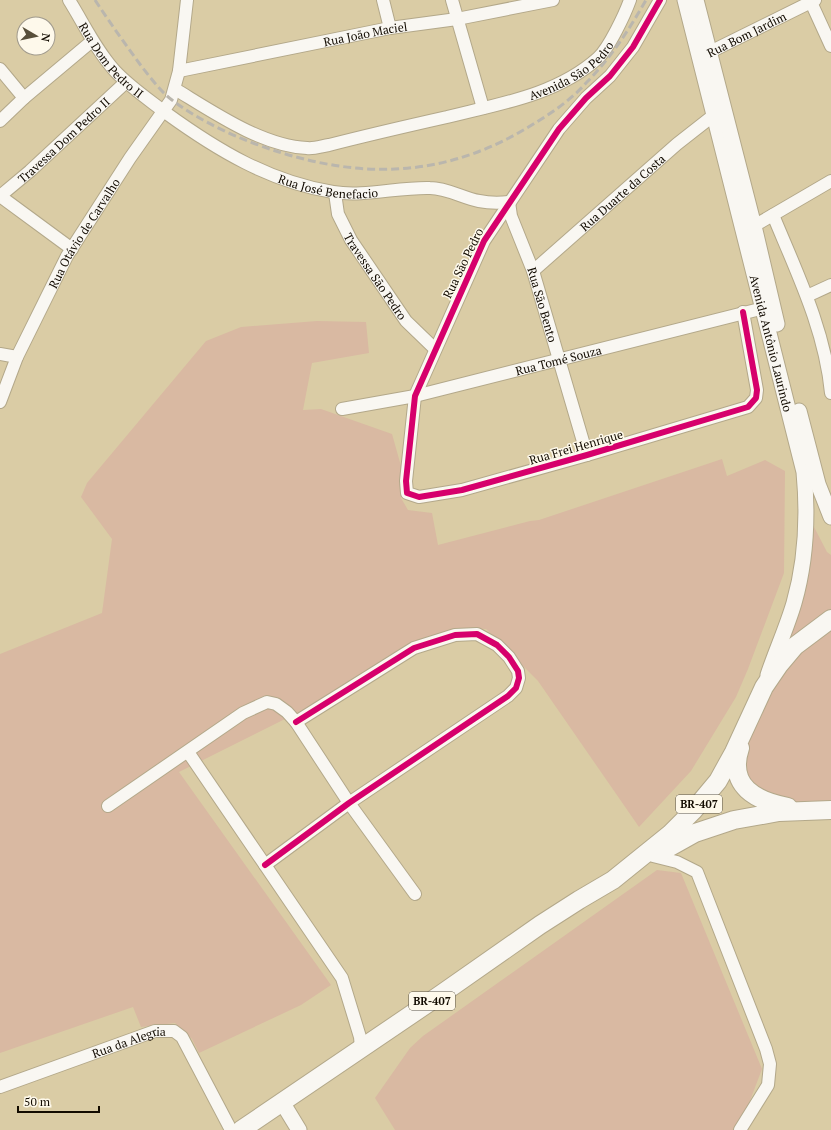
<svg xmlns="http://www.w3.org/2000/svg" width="831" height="1130" font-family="'PT Serif',serif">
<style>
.green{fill:#d9b9a2}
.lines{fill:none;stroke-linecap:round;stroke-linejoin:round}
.minor-casing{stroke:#b3a88a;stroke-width:14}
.major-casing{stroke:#b3a88a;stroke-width:17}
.highway-casing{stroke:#b3a88a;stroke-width:20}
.minor{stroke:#f9f7f2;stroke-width:12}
.major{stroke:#f9f7f2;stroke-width:15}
.highway{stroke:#f9f7f2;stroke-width:18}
.rail{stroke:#bab6ad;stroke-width:3;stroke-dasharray:8 4;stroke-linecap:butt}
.cycleway-casing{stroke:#fef9eb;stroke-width:8}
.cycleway{stroke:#d6006c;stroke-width:6}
.labels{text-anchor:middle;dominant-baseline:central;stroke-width:3;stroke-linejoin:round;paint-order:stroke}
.shield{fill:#fef9eb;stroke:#595246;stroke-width:1}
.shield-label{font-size:11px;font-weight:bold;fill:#120b00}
.street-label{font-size:12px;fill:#120b00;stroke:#fef9eb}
</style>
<rect width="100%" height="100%" fill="#dacca5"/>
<path class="green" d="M317,321L366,322L369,353L312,363L303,410L321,409L392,434L401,466V498L408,510L432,513L438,545L530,521L539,520L722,459L727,476L765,460L785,471L784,573L748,669L736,697L691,771L639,827L538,681L486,629L459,628L409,643L303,710L179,772L331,985L301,1005L199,1053L192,1039L175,1023L141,1027L133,1007L0,1053V654L102,613L112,539L81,497L87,483L206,341L241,327Z
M809,525H813L827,552L831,555V610L783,645Z
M831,628V805L791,803L755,791L742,764L749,735L777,679L804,647Z
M657,870L681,873L762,1069L748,1106L735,1130H395L375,1098L410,1048L423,1036Z"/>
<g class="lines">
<defs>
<g id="minor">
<path id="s1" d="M69,0C84,24 96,50 115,71C130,87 148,99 166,113C217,150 270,182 333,192C365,197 398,187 430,188C447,188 463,198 479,201C489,203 499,203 509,202L511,216L533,271L587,455"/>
<path d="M383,0L390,28"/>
<path d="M452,0L483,108"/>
<path d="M660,0L633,47L610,76L586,98L559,129L484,241L415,396L406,481L407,493L419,497L462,490L587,455L748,407L756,398L757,390L743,312"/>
<path d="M810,0L831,46"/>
<path id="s2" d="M701,55L710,52L815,0"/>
<path d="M0,69L24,98"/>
<path id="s3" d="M179,71L390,28L457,19L553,0"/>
<path id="s4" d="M175,89C213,112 262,146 307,148C314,149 322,146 329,145C368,135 407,126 447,117C499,104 557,95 598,58C609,48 625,14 630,0"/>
<path d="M0,121L24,98L92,41"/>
<path id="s5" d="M335,193L338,214L351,240L406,321L435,349"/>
<path id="s6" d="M0,196L30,171L126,82"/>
<path d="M0,196L72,249"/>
<path d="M773,215C797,273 825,330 831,393"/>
<path d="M747,230L831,181"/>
<path id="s7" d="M533,271L677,144L714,115"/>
<path d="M807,296L831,285"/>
<path d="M0,354L17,357"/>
<path id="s8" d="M0,402L17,357L67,256L130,158L171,100L179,71L187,0"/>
<path id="s9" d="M342,409L415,396L772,306"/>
<path d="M188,752L342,978L360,1037L361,1048"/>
<path d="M108,806L243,713L267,702L276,704L287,712L296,722L349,803L415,894"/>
<path d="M653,856L677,862L697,872L766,1049L770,1064L768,1085L740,1130"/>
<path d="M265,865L349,803L508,696L516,688L519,678L518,671L509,657L497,645L477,634L455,635L414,648L296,722"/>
<path id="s10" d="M0,1087L155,1031H174L182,1037L231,1130"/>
</g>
<g id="major">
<path id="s11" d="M685,0L804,472C808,515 806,561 794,603C787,627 776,651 768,675"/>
<path d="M696,0L754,226L777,324"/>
<path d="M799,411L818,484L831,517"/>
<path d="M282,1102L299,1130"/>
</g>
<path id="highway" d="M740,748C727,787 757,801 788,807
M661,852L695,833L734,820L779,812L831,810
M241,1130L440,995L540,925L579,900L613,880L670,834L693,811L718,781L734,752L764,687L779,665L795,646L831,619"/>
</defs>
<use href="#minor" class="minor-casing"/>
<use href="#major" class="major-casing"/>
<use href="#highway" class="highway-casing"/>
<use href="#minor" class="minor"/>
<use href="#major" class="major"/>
<use href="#highway" class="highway"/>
<path class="rail" d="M95,0C110,23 126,45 142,67C151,78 160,91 172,100C202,123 244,141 279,152C371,181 453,175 535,123C553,112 572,99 586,83C610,59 629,30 646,0"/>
<defs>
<path id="cycleway" d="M660,0L633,47L610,76L586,98L559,129L484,241L415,396L406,481L407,493L419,497L462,490L587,455L748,407L756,398L757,390L743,312
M265,865L349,803L508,696L516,688L519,678L518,671L509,657L497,645L477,634L455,635L414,648L296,722"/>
</defs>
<use href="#cycleway" class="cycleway-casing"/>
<use href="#cycleway" class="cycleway"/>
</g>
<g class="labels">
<g class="shield">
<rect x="676" y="795" width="46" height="18" rx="3"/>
<rect x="409" y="992" width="46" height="18" rx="3"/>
</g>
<g class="shield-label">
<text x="699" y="804">BR-407</text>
<text x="432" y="1001">BR-407</text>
</g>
<g class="street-label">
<text stroke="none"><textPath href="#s2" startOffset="50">Rua Bom Jardim</textPath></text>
<text stroke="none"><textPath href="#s3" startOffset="190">Rua João Maciel</textPath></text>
<text stroke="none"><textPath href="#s1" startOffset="74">Rua Dom Pedro II</textPath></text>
<text stroke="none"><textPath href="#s4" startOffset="424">Avenida São Pedro</textPath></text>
<text stroke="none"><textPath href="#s6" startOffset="85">Travessa Dom Pedro II</textPath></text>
<text stroke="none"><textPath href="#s1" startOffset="332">Rua José Benefacio</textPath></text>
<text stroke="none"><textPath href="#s7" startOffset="119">Rua Duarte da Costa</textPath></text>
<text stroke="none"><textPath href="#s8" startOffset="189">Rua Otávio de Carvalho</textPath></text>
<text transform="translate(463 263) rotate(-64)">Rua São Pedro</text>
<text stroke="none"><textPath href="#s5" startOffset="94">Travessa São Pedro</textPath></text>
<text stroke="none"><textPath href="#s1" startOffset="624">Rua São Bento</textPath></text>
<text stroke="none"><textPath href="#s11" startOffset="354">Avenida Antônio Laurindo</textPath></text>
<text stroke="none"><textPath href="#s9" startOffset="222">Rua Tomé Souza</textPath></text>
<text transform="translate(576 447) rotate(-16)">Rua Frei Henrique</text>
<text stroke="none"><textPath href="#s10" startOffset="137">Rua da Alegria</textPath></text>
</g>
</g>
<g transform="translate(36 36) rotate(99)"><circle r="19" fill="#fef9eb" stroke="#a09a8d"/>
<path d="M0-3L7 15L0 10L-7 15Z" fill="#584f3a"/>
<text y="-6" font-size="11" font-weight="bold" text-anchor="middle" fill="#120b00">N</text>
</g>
<path d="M18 1106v6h81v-6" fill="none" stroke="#120b00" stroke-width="2"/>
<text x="24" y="1106" font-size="12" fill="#120b00" stroke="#fef9eb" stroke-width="3" paint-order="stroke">50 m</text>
</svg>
